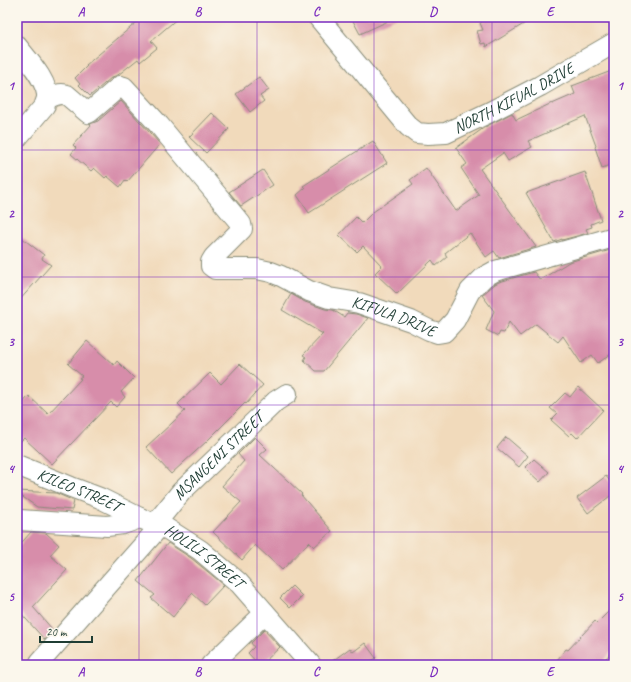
<svg xmlns="http://www.w3.org/2000/svg" width="631" height="682" font-family="Caveat,sans-serif">
<style>
.building{fill:#d78daa}
.lines{fill:none;stroke-linecap:round;stroke-linejoin:round}
.minor-casing{stroke:#888c78;stroke-width:22}
.minor{stroke:#fff;stroke-width:20}
.grid{fill:none;stroke:#7b2cbf;stroke-width:1;stroke-opacity:0.55}
.labels{text-anchor:middle;dominant-baseline:central;stroke-width:4;stroke-linejoin:round;paint-order:stroke}
.street-label{font-size:16px;fill:#1f3d34;stroke:#fbf7ec}
.neatline{fill:none;stroke:#7b2cbf;stroke-width:1.5}
.grid-label{font-size:13px;text-anchor:middle;font-weight:bold;fill:#7b2cbf}
</style>
<rect width="100%" height="100%" fill="#fbf7ec"/>
<filter id="ink" filterUnits="userSpaceOnUse"><feTurbulence type="fractalNoise" baseFrequency=".025" numOctaves="2"/><feDisplacementMap in="SourceGraphic" scale="8" xChannelSelector="R" yChannelSelector="G"/><feConvolveMatrix kernelMatrix="1 2 1 2 8 2 1 2 1" color-interpolation-filters="sRGB"/></filter>
<filter id="wash" filterUnits="userSpaceOnUse"><feTurbulence type="fractalNoise" baseFrequency=".012" numOctaves="4" result="noise"/><feDisplacementMap in="SourceGraphic" scale="16" xChannelSelector="R" yChannelSelector="G"/><feGaussianBlur stdDeviation="0.9" result="paint"/><feColorMatrix in="noise" values="0 0 0 0 0 0 0 0 0 0 0 0 0 0 0 0 0 1.4 0 .05"/><feComposite in="paint" operator="in"/></filter>
<g filter="url(#wash)">
<rect width="100%" height="100%" fill="#f1dabb"/>
<g id="blocks">
<path class="building" d="M143,17H179L151,41L157,48L140,62L138,59L118,75L112,77L90,96L79,85L80,84L75,78L87,66L86,65Z
M351,17H397L360,34Z
M491,17H535L486,47L485,43L481,44L477,31L483,30L480,23Z
M614,70V164L602,168L595,147L596,146L585,116L528,141L532,147L508,161L503,153L480,169L536,247L499,258L494,251L486,257L470,233L445,253L447,257L436,266L432,260L397,294L375,273L382,266L363,246L357,252L339,235L356,217L362,223L373,212L413,184L410,180L426,168L456,211L479,195L461,168L467,164L456,148L485,127L512,113L516,120L552,103V104L575,94L572,86Z
M259,77L269,90L260,96L264,101L250,112L236,94Z
M121,101L160,144L127,182L125,180L120,187L107,176L105,178L94,168L91,171L71,154L76,148L73,145L91,125L90,124L98,121Z
M212,113L229,129L206,153L189,137Z
M373,141L387,163L309,213L297,195L305,188L303,186Z
M263,170L273,185L241,206L229,192Z
M585,172L601,220L591,224L592,227L586,229L588,233L562,240V239L554,242L526,193Z
M17,234L44,255L42,259L51,265L17,303Z
M614,249V352L598,363L592,355L581,363L563,336L558,342L536,324L520,336L509,322L504,333L500,332L498,336L486,330L494,311L482,295L495,284L499,282L534,272L540,280L569,262Z
M291,294L305,302L325,309L333,310L344,317L347,313L356,314L368,318L324,371H316L304,360L306,357L303,355L323,334L282,310Z
M87,341L114,365L117,361L134,378L121,392L125,397L116,407L111,402L52,464L24,438L17,445V409L29,396L48,414L81,379L79,378L82,376L68,364Z
M240,364L263,385L246,404L245,403L207,441L171,474L146,447L185,411L178,404L210,373L221,384Z
M578,387L603,410L577,438L572,433L569,436L551,420L557,414L550,408L565,393L570,397Z
M255,437L267,449L260,455L302,494L301,495L332,531L314,547L309,542L282,570L255,545L242,560L213,532L241,502L222,486L244,461L238,454Z
M506,437L528,456L519,467L497,448Z
M534,459L549,472L540,482L525,468Z
M606,476L614,487V493L588,513L577,498Z
M17,491L56,493L74,501L72,510L37,507L17,493Z
M31,532L46,533L59,545L50,555L67,570L33,607L53,630L45,640L17,609V548Z
M168,543L191,558L224,585L205,605L192,593L173,617L151,598L155,595L138,581Z
M292,586L302,596L290,608L280,598Z
M614,606V649L600,665H553L566,649L568,650L595,621L597,623Z
M264,630L280,647L261,665H259L248,653L254,647L251,643Z
M365,643L376,658L366,665H327L350,648L353,652Z"/>
</g>
</g>
<g filter="url(#ink)">
<use href="#blocks" fill-opacity="0" stroke="#888c78" stroke-width="1"/>
<g class="lines">
<defs>
<g id="minor">
<path id="s1" d="M318,17L408,126L417,133L428,134L446,133L488,113L540,86L614,43"/>
<path d="M17,46C27,59 49,82 47,99C46,101 45,103 45,105L17,138"/>
<path id="s2" d="M47,99C53,96 60,92 67,95L88,113L90,112L120,86L124,87L159,125L241,224L242,229L214,257L211,262V266L215,269H257L271,272L281,276L309,291L329,298L359,303L411,321L429,330L438,333L444,332L455,320L470,291L484,277L495,271L614,237"/>
<path id="s3" d="M17,465L71,487L100,498L140,518"/>
<path id="s4" d="M17,520H20L107,526L123,524L140,518L155,524L161,525L200,550L239,583L311,665"/>
<path id="s5" d="M155,524L181,492L276,401L287,394"/>
<path d="M40,662L161,525"/>
<path d="M211,665L265,613"/>
</g>
</defs>
<use href="#minor" class="minor-casing"/>
<use href="#minor" class="minor"/>
</g>
</g>
<path class="grid" d="M139,17V665M257,17V665M374,17V665M492,17V665M17,150H614M17,277H614M17,405H614M17,532H614"/>
<g class="labels">
<g class="street-label">
<text stroke="none"><textPath href="#s1" startOffset="258">NORTH KIFUAL DRIVE</textPath></text>
<text stroke="none"><textPath href="#s2" startOffset="522">KIFULA DRIVE</textPath></text>
<text stroke="none"><textPath href="#s5" startOffset="93">MSANGENI STREET</textPath></text>
<text stroke="none"><textPath href="#s3" startOffset="67">KILEO STREET</textPath></text>
<text stroke="none"><textPath href="#s4" startOffset="200">HOLILI STREET</textPath></text>
</g>
</g>
<rect width="631" height="682" fill="none" stroke="#fbf7ec" stroke-width="44"/>
<path d="M40 636v6h52v-6" fill="none" stroke="#1f3d34" stroke-width="2"/>
<text x="46" y="636" font-size="12" fill="#1f3d34" stroke="#fbf7ec" stroke-width="3" paint-order="stroke">20 m</text>
<rect x="22" y="22" width="587" height="638" class="neatline"/>
<g class="grid-label">
<text x="81" y="16">A</text>
<text x="198" y="16">B</text>
<text x="316" y="16">C</text>
<text x="433" y="16">D</text>
<text x="550" y="16">E</text>
<text x="11" y="90">1</text>
<text x="620" y="90">1</text>
<text x="11" y="218">2</text>
<text x="620" y="218">2</text>
<text x="11" y="346">3</text>
<text x="620" y="346">3</text>
<text x="11" y="473">4</text>
<text x="620" y="473">4</text>
<text x="11" y="601">5</text>
<text x="620" y="601">5</text>
<text x="81" y="676">A</text>
<text x="198" y="676">B</text>
<text x="316" y="676">C</text>
<text x="433" y="676">D</text>
<text x="550" y="676">E</text>
</g>
</svg>
